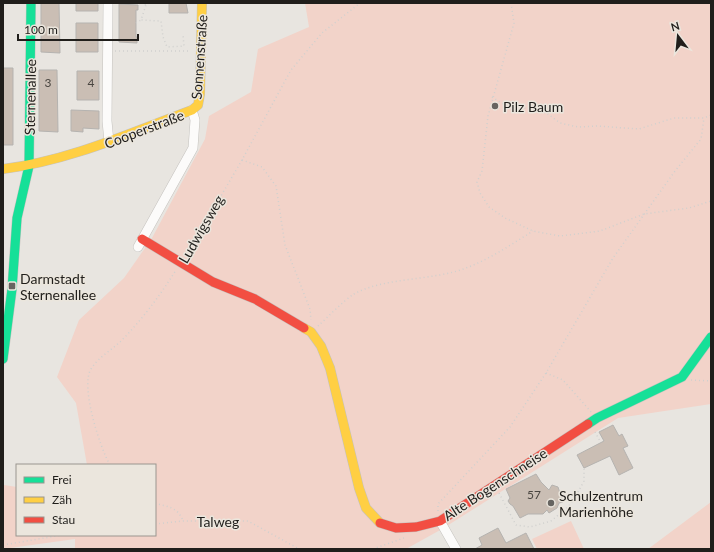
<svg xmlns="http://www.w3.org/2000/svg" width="714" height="552" font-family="Lato,sans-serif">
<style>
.green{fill:#f2d3c9}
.building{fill:#cabeb4;stroke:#b5b3b0}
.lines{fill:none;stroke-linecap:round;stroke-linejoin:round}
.street-casing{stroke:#c4c2be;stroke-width:10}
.fast-casing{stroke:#c4c2be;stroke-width:10}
.slow-casing{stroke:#c4c2be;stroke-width:10}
.jam-casing{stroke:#c4c2be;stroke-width:10}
.path{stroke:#d0d0ce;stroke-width:1.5;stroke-dasharray:1 3;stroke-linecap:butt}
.street{stroke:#fcfbfa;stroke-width:9}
.fast{stroke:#16e098;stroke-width:9}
.slow{stroke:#ffcf43;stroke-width:9}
.jam{stroke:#f24e42;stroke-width:9}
.poi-dot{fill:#666460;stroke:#ebe6dd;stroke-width:1.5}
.labels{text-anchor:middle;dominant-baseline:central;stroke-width:3;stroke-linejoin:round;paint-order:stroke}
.number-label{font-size:12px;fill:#4a4641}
.street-label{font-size:14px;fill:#201e1b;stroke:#ebe6dd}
.poi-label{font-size:14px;fill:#201e1b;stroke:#ebe6dd;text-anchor:start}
</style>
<rect width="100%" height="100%" fill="#e8e5e0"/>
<path class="green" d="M305,3H711V404L618,418L442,529L406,549H75V539L3,549L4,485L17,487V535H155V465H87L76,403L57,377L79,320L124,278L152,238L205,139L209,116L251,92L258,49L309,27Z
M711,502V549H648Z
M571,521L584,549H537L532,539Z"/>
<path class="building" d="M41,3H59L60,53L41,52Z
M76,3H98V11H76Z
M169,3H186L188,13H169Z
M119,4L138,5V10H136V37H137V43L119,42Z
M76,23H98V52H76Z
M3,68H13V145H3Z
M39,70H57L58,132L39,131Z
M77,71H99V100H77Z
M71,110L99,111V129L83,128V132L71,131Z
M613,425L619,436L622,434L628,446L623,448L633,468L619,475L610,456L584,468L577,455L604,441L599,432Z
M536,474L541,482L549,490L552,485L558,487L563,502L559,503L557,508L549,513L547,510L543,514H528L520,518L513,506L510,504L508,501L510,498L506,489Z
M498,528L506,543L526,533L534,549H475L482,545L479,538Z"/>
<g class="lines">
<defs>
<path id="street" d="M108,3L107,121L109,142
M138,247L193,148L195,120L192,110
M440,521L456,549"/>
<path id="fast" d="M3,359L12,289L17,218L29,166L31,3
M588,424L597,418L682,377L711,337"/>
<path id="slow" d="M3,169C69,161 130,133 192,110L198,105L200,94L202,3
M304,328L311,332L321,346L330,368L359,488L366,508L380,523"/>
<path id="jam" d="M142,239L213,282L255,299L304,328
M380,523L396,528L416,527L440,521L588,424"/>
</defs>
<use href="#street" class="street-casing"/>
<use href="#fast" class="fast-casing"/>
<use href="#slow" class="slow-casing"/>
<use href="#jam" class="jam-casing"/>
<path class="path" d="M141,3L146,5
M149,3L146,5L141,20L161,21L163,37L167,47L184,46L183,35
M511,3L514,23L488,116L482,171L477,182L480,193L489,207L505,218L533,231L560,236L600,231L644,214L689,208L711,201
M136,23L141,20
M115,51H191
M492,97L511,109L532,108L548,114L560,123L578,127L597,126L639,129L674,118H704L711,115
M242,160L262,167L276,186L285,245L310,309L311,320
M187,254L242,160L291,70L322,33L360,3
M318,326C328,317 343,301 354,294C384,277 433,281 466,268C490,259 512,244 533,231
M546,373L563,380L591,412
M691,380L711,381
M595,432L600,441
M110,465C100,448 80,386 91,369C99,356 114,349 124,338C144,317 161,294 176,270
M499,493L516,525L530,527L551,521L568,507L576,496L584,481V468
M155,503C168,507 178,507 183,521
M438,511V504L510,427L546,373L613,258L675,171L701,139L704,118
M155,524L183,521H248L299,549
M3,545L62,535
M373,549L404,538"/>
<use href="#street" class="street"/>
<use href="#fast" class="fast"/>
<use href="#slow" class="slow"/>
<use href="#jam" class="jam"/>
</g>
<g class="poi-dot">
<circle cx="495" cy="106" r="4"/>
<rect x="8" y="282" width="8" height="8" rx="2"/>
<circle cx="551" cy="503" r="4"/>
</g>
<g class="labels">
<g class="number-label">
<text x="48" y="82">3</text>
<text x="91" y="82">4</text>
<text x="534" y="494">57</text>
</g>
<g class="street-label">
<text transform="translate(199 57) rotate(-86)">Sonnenstraße</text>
<text transform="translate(30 97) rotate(-89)">Sternenallee</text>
<text transform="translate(144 129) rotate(-21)">Cooperstraße</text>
<text transform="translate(201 229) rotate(-60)">Ludwigsweg</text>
<text transform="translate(495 484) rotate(-33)">Alte Bogenschneise</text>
<text x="218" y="521">Talweg</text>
</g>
<g class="poi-label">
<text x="503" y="106">Pilz Baum</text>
<text x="20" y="278">Darmstadt<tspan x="20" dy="16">Sternenallee</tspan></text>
<text x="559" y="495">Schulzentrum<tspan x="559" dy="16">Marienhöhe</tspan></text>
</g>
</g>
<rect width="714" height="552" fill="none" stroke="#201e1b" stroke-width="8"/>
<rect x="16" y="464" width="140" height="72" fill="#ebe6dd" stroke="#9a968f"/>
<rect x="24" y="477" width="20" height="6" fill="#16e098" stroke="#9a968f"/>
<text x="52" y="484" font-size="12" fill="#201e1b">Frei</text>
<rect x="24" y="497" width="20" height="6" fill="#ffcf43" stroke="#9a968f"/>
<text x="52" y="504" font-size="12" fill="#201e1b">Zäh</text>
<rect x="24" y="517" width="20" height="6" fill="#f24e42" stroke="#9a968f"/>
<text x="52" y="524" font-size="12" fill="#201e1b">Stau</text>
<g transform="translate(678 36) rotate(344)" stroke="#ebe6dd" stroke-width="3" paint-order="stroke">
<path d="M0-3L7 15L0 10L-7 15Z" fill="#201e1b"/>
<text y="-6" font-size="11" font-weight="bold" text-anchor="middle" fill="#201e1b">N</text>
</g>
<path d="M18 34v6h120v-6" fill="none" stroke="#201e1b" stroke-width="2"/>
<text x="24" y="34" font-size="12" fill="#201e1b" stroke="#ebe6dd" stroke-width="3" paint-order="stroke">100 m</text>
</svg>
